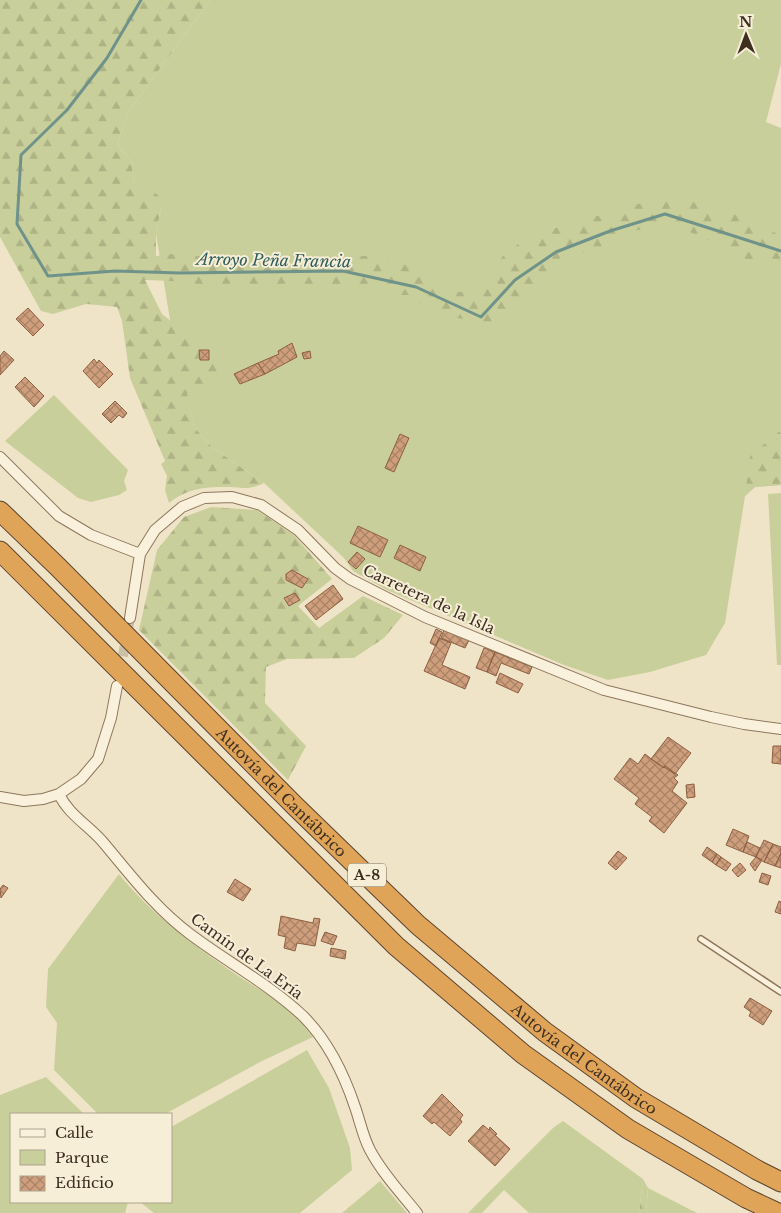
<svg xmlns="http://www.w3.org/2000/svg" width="781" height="1213" font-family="'Libre Baskerville',serif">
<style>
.green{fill:#c9cf9b}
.forest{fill:url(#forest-firs)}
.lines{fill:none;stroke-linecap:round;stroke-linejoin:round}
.stream{stroke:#6f938a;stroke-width:3}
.building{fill:url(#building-cross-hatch);stroke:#8d5f41}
.minor-tunnel{stroke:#ccc0a6;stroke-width:10;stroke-dasharray:10 5;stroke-linecap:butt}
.service-casing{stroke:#8d765c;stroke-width:8}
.minor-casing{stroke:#8d765c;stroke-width:12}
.motorway-casing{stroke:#5b4430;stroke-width:21}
.service{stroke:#faf1dc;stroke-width:5}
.minor{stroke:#faf1dc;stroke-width:10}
.motorway{stroke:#e0a458;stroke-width:19}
.labels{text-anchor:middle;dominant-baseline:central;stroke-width:4;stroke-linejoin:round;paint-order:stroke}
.shield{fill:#f7eed8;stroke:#756857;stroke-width:1}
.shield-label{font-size:14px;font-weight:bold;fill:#3d2e20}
.street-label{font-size:15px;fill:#3d2e20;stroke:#f7eed8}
.water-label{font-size:16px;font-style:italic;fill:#2f5d5a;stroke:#f7eed8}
</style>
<defs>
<pattern id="forest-firs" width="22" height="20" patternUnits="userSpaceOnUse" patternTransform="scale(1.25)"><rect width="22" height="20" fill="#c9cf9b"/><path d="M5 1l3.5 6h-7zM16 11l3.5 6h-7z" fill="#aeb285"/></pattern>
<pattern id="building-cross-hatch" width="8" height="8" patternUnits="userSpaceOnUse" patternTransform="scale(1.25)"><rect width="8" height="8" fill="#cf9f7d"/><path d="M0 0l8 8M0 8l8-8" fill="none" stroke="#a98266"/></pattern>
</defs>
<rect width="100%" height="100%" fill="#f0e4c8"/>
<path class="green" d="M210,0H781V64L766,122L781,128V485L755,487L745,496L725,623L706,655L650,672L608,680L564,665L387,590L353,571L344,558L264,483L213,448L194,427L172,332L156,234L161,208L134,181L131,161L117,145L129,111Z
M54,395L128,470L124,481L127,490L119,495L91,502L78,498L5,441Z
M781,493V665H777L768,494Z
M119,874C151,914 192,944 234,973C255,987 277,999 296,1017C302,1022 308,1031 313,1037L260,1062L165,1114H98L54,1070L57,1023L46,1007L48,969Z
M307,1050L329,1088L350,1148L352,1170L300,1213H154L140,1202H171V1127Z
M46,1077L84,1114H11V1202H128L125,1213H0V1095Z
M563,1121L643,1179L639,1213H529L504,1190L482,1213H468L553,1128Z
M380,1181L407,1213H342Z
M648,1188L697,1213H646Z"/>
<path class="forest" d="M0,0H210L129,111L117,145L131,161L134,181L158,195L161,208L156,234V256L173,254L208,257L232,256L254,259H272L293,255L307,259L323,261L372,255L394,260L420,271L436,291L462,292L484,283L502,257L528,236L645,202L668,199L691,201L747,218L781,236V281L770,265L745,260L723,247L672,224L621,233L604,252L577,253L548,272L524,302L499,327L435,313L408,295H396L371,285H352L334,288L319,285L266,284L238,287L215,288L192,285L172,281L145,280L162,314L176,325L189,338L201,342L222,377L207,391L187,393L194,427L213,448L264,483C247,491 243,487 225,487C203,487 187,489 169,503L165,490L167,476L161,464L165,461L130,378L122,321L117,307L86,304L53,314L41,311L0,237Z
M781,430V485L755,487L745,496L750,456Z
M211,507L257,510L293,534L332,579L298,606L319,628L363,596L403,615L384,638L354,658L287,659L266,667L265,703L306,746L288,780L139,630L157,550L184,517Z
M643,1179L648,1188L646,1213H639Z"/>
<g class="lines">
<path class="stream" d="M141,0L107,58L67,110L21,155L17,224L48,276L115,271L180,273L343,271L416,287L481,317L515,280L556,252L610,231L665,214L781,251"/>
</g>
<path class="building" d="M28,308L44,325L33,336L16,319Z
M292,343L297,357L265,374L258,363L279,354L278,351Z
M199,350H209V360H200Z
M4,351L14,360L0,375V356Z
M310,351L311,358L304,359L302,353Z
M94,359L97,363L99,360L113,374L99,388L83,371Z
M258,363L265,374L240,384L234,374Z
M25,377L44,396L34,407L15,387Z
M115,401L127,413L123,418L119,415L111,423L102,414Z
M400,434L409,438L394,472L385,468Z
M358,526L388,540L380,557L350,543Z
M400,545L426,557L420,571L394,558Z
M357,552L365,559L356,569L348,562Z
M292,570L308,579L302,588L286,580V574Z
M333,585L343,599L316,620L305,606Z
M295,593L300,600L289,606L284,598Z
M436,629L442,632L436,646L430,643Z
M444,630L469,640L465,648L441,638Z
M439,638L451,643L442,665L470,677L465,689L424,671Z
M484,648L495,652L487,672L476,668Z
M495,652L532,667L529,674L501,663L496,676L487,672Z
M500,673L523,684L518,693L496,683Z
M668,737L691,753L675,774L651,759Z
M773,746H781V764L772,763Z
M645,754L663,768L665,766L678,775L674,778L678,782L672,791L687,803L664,833L649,821L652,817L635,804L639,798L614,779L630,758L638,764Z
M694,784L695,797L687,798L686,785Z
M733,829L749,836L743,852L726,845Z
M764,840L773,844L764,862L756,857Z
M747,842L760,848L756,857L743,852Z
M773,844L781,847V853L775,866L764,862Z
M707,847L717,854L712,862L702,855Z
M618,851L627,858L616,870L608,863Z
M781,853V868L775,866Z
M717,854L721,857L716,865L712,862Z
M721,857L731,864L726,871L716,865Z
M756,857L762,860L755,871L750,864Z
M740,863L746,870L738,877L732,870Z
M762,873L771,876L768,885L759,882Z
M235,879L251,889L243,901L227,892Z
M3,885L8,888L1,898L0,889Z
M779,901L781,902V914L775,912Z
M281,916L313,923L314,918L320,919L315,946L297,943L295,951L284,948L286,937L278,935Z
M325,932L337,936L333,945L321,941Z
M331,948L346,951L345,959L330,956Z
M750,998L772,1011L763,1025L749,1016L751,1012L744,1007Z
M442,1094L463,1115L460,1119L462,1122L450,1136L434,1122L432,1124L423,1116Z
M483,1125L489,1130L490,1127L497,1134L495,1135L510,1149L495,1166L468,1141Z"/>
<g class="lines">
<path class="minor-tunnel" d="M120,671L130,618"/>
<defs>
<path id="service" d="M701,939L781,992"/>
<path id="minor" d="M0,457L59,516L91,535L140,554
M130,618L140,554L155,530L182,507L204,498L232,497L261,505L298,530L335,568L350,579L425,617L604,690L711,717L744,724L781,729
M59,794C68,814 88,825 102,841C130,874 155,908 190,934C227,962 269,984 303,1016C328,1041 344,1074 355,1107C360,1121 363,1137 370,1150C382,1173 401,1193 417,1213
M0,797L24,801L43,799L59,794L81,779L98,759L111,718L117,686"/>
<g id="motorway">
<path id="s1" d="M0,511L58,567L296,807L418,925L545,1032L636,1098L757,1170L781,1182"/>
<path d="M0,551L396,946L523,1054L628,1129L746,1198L778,1213"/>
</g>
</defs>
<use href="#service" class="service-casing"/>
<use href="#minor" class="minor-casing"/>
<use href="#motorway" class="motorway-casing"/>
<use href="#service" class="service"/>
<use href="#minor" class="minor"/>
<use href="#motorway" class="motorway"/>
</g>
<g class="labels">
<rect class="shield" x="348" y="863.5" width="38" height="23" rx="4"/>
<g class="shield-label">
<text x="367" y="875">A-8</text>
</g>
<g class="street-label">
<text transform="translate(429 599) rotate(25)">Carretera de la Isla</text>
<text stroke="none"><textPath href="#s1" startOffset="398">Autovía del Cantábrico</textPath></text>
<text transform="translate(247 956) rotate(36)">Camín de La Ería</text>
<text stroke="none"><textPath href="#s1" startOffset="802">Autovía del Cantábrico</textPath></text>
</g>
<g class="water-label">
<text transform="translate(274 260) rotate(1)">Arroyo Peña Francia</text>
</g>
</g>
<rect x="10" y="1113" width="162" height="90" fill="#f7eed8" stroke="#ada18e"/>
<rect x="20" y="1129" width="25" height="8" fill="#faf1dc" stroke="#ada18e"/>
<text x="55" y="1138" font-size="15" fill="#3d2e20">Calle</text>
<rect x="20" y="1150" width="25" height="15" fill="#c9cf9b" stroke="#ada18e"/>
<text x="55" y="1163" font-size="15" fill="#3d2e20">Parque</text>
<rect x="20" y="1176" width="25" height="15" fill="url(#building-cross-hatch)" stroke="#ada18e"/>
<text x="55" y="1188" font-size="15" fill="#3d2e20">Edificio</text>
<g transform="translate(746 35) rotate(359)" stroke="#f7eed8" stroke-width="4" paint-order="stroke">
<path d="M0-4L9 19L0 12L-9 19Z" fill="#3d2e20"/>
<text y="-8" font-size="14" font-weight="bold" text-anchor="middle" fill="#3d2e20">N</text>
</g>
</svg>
